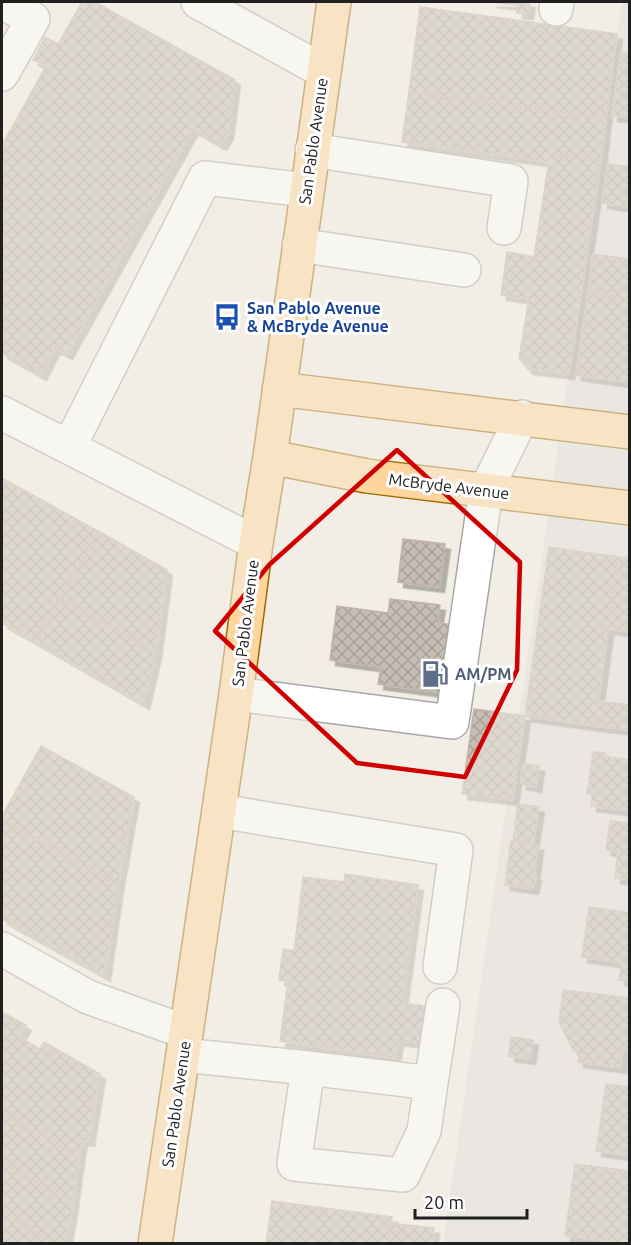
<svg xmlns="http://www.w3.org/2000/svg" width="631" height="1245" font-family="Ubuntu,sans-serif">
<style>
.residential{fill:#dfdddd}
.building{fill:url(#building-cross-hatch);stroke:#c4b4a7;stroke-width:1.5;filter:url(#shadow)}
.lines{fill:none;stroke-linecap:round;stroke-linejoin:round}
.minor-casing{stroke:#a7a7a7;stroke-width:36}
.major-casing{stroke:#9d6900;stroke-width:36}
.minor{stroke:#fff;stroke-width:33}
.major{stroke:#ffd59e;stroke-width:33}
.marked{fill:none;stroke:#d10000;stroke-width:4.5;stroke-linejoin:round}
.labels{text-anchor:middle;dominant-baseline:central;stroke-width:6;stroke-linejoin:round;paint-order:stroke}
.street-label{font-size:16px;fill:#202020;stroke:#fff}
.transit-label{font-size:16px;font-weight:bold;fill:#164399;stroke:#fff;text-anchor:start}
.service-label{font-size:16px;font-weight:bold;fill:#4e5e75;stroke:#fff;text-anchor:start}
</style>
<defs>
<pattern id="building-cross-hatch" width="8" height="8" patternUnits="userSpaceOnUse" patternTransform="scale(1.5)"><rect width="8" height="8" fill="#c6bdb5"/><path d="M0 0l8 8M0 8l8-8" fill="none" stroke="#aaa29b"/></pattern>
<filter id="shadow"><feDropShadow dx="5.5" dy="5.5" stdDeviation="0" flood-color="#0004"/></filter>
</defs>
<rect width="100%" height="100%" fill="#f2eee6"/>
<path class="residential" d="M622,2H629V1243L443,1244Z"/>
<path class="building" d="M82,2H95L235,80L228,134L221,145L193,129L67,354L55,348L41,375L2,353V145L46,66L33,60L45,37L58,44Z
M491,2H530L528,14L517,13V5Z
M420,7L617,34L606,119L409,92Z
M621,52L630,53V118L612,116Z
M409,92L606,119L601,161L550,154L549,162L402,142Z
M550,154L601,161L569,374L528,369L519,358L529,299L501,295L507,252L534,257Z
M608,164L630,167L629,207L602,203Z
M593,254L630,259V298L588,293Z
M588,293L630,298V383L576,375Z
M2,478L98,531L36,642L2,623Z
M98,531L167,570L156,653L61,599Z
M403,539L445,544L439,587L398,582Z
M549,547L618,557L595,726L525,716Z
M618,557L630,558V632L608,629Z
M61,599L156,653L144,704L36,642Z
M390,599L440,605L437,622L453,625L444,693L378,684L381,667L330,660L337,606L388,613Z
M598,701L630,705V730L595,726Z
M474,709L525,716L513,800L462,794Z
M41,746L134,797L118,886L2,820V816Z
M593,752L605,753V756L630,760V811L591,806L592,794H587Z
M523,764L539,766L536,787L521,784Z
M518,804L539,807L533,844L513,841Z
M2,820L118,886L105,976L2,919Z
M610,821L630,823V880L615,878L618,852L606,850Z
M511,841L538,845L534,877L536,876L533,889L505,885Z
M345,874L418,885L402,1003L430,1007L424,1044L398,1040L395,1058L280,1041L288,981L279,980L283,949L294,951L303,877L344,882Z
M589,907L630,913V981L619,980L622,963L582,957Z
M563,990L630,998V1050L623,1049L621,1068L578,1062L579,1052L573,1050L559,1022Z
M2,1012L26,1025L19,1037L40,1049L44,1042L100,1074L89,1141L82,1140L79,1157L2,1114Z
M511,1037L533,1040L530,1059L509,1056Z
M606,1084L630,1087V1156L596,1151Z
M2,1114L79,1157L73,1202L2,1163Z
M2,1163L73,1202L66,1244H56L2,1214Z
M575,1164L630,1171V1244L565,1236Z
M272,1201L392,1217L388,1244H266Z
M2,1214L56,1244H2Z
M390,1223L434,1228L432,1244H388Z"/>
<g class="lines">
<defs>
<path id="minor" d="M2,2L33,19L2,74
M198,2L323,71
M556,9L557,2
M312,150L511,181L504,228
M299,245L464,270
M2,413L256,543
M69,447L205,178L306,190
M236,694L452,722L486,490L522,417
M219,811L456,850L440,967
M2,949L88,997L186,1032
M183,1055L308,1068L431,1083L424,1131L403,1175L294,1164L308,1068
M431,1083L443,1005"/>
<path id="major" d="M279,389L630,432
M270,457L367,476L630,508
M155,1244L236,694L256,543L270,457L334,2"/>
</defs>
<use href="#minor" class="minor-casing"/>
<use href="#major" class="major-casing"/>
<use href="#minor" class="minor"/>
<use href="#major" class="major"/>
</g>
<path d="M0 0H631V1245H0ZM397,450L520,562L517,670L465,777L357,763L215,631L269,565Z" fill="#f2eee6" fill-opacity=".55" fill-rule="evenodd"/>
<path class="marked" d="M397,450L520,562L517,670L465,777L357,763L215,631L269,565Z"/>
<defs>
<symbol id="bus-bare" viewBox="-9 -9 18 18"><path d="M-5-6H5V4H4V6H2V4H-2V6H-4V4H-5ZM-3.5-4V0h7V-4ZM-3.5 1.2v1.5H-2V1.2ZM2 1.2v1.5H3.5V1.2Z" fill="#1a4fb4" stroke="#fff" stroke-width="2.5" paint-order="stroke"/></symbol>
<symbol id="fuel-bare" viewBox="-9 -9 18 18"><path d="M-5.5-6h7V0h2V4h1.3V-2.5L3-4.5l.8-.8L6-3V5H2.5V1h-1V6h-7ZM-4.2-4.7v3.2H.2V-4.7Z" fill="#5c6f8a" stroke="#fff" stroke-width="2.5" paint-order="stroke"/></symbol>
</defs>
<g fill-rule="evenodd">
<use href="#bus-bare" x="208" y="298" width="38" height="38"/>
<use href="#fuel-bare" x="416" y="655" width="38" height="38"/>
</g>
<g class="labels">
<g class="street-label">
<text transform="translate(313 141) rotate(-82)">San Pablo Avenue</text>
<text transform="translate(449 486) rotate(7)">McBryde Avenue</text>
<text transform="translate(245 623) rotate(-83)">San Pablo Avenue</text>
<text transform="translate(176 1104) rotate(-82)">San Pablo Avenue</text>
</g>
<g class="transit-label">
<text x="247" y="308">San Pablo Avenue<tspan x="247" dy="18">&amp; McBryde Avenue</tspan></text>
</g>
<g class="service-label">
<text x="455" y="674">AM/PM</text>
</g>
</g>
<rect width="631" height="1245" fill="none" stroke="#202020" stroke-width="6"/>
<path d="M415 1209v9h112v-9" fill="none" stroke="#202020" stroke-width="3"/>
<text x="424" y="1209" font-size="18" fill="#202020" stroke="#ffffff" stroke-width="4.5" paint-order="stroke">20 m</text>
</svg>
